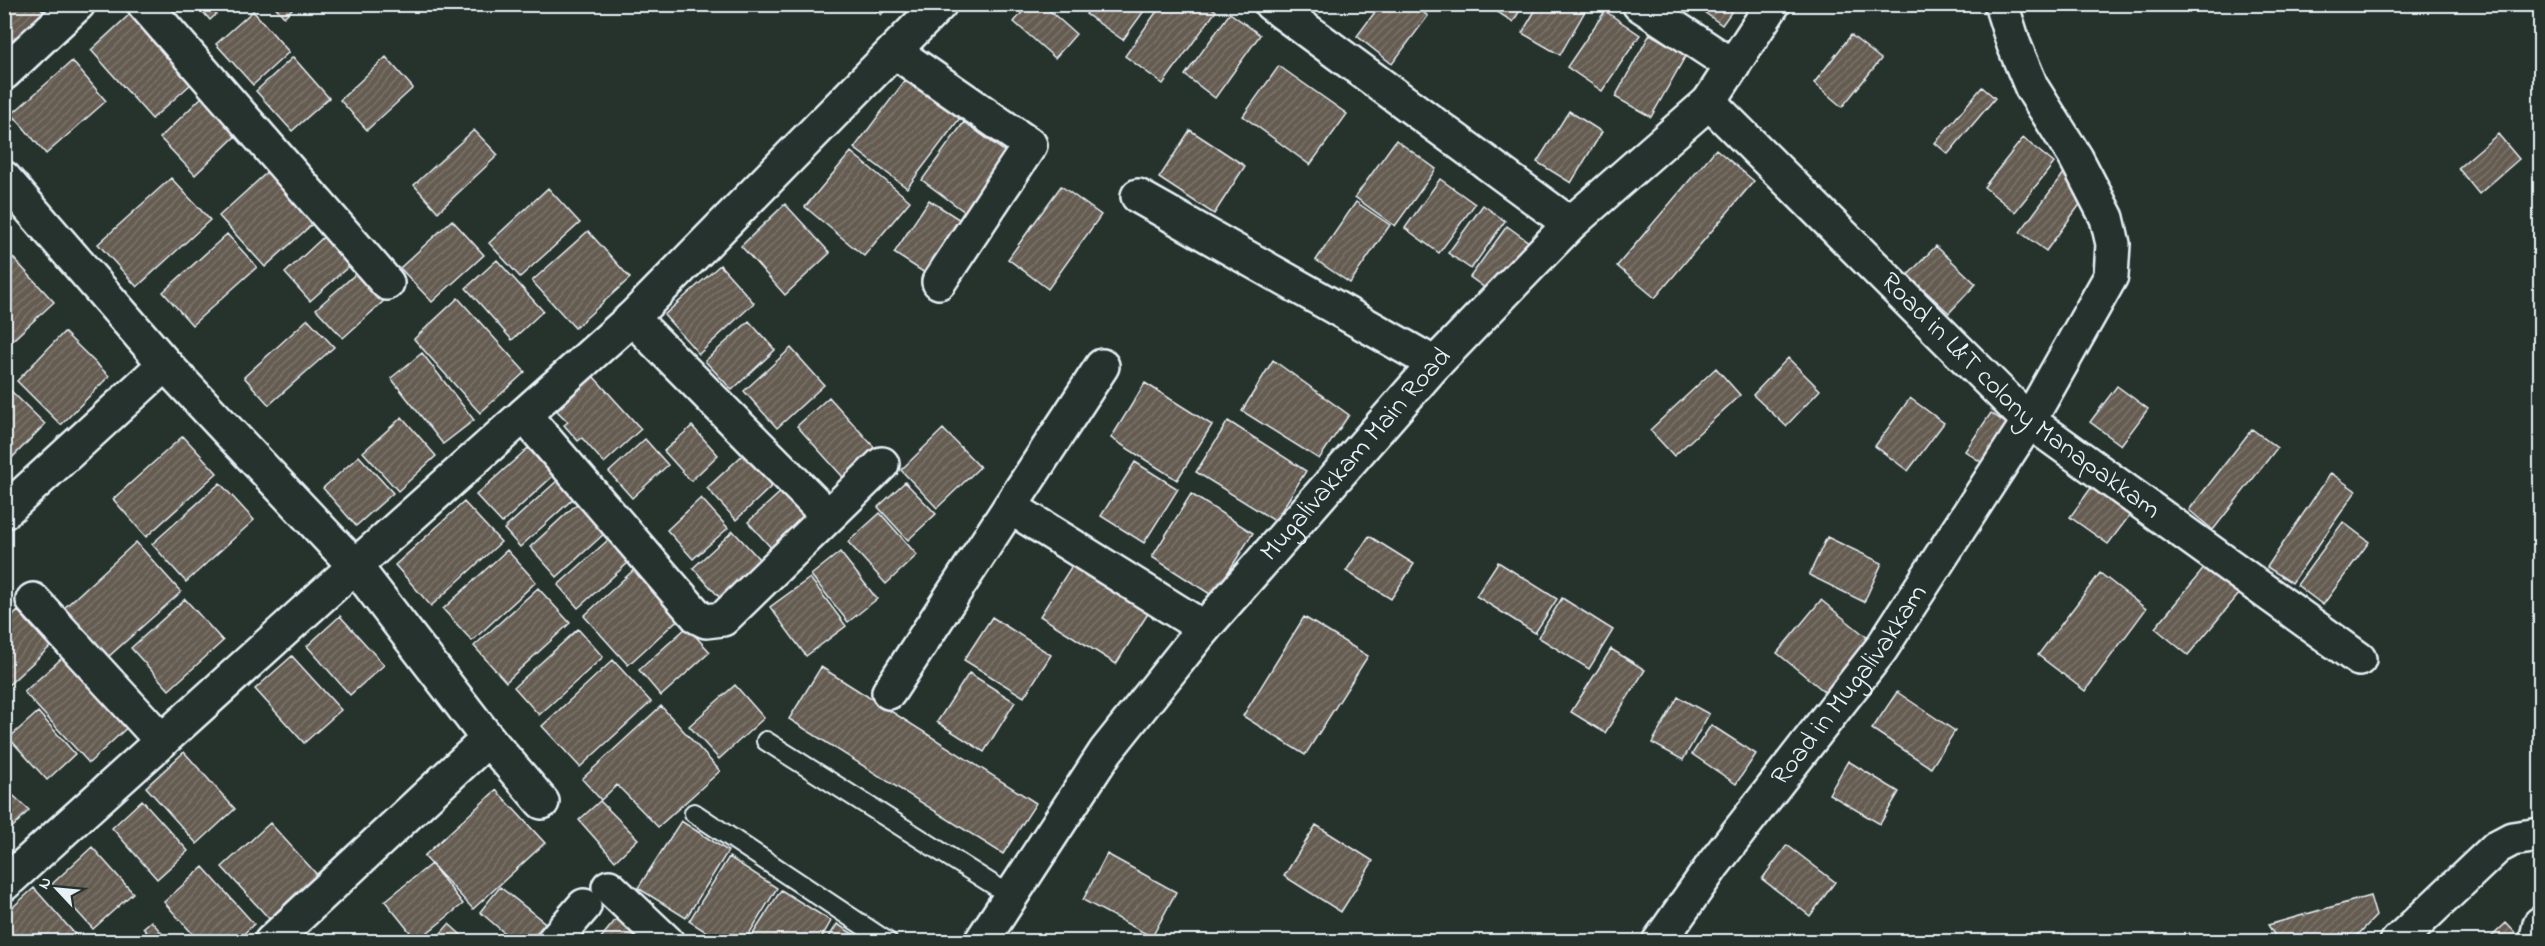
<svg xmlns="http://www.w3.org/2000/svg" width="2545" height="946" font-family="'Indie Flower',sans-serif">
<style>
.building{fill:url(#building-hatch);stroke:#e8f1f8;stroke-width:1.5}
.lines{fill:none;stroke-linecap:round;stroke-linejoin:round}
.lane-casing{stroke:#e8f1f8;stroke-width:22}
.street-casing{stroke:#e8f1f8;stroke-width:38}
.lane{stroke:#26332d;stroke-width:18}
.street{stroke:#26332d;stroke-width:33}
.labels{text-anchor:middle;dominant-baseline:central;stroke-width:4.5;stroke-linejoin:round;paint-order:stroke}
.street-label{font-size:27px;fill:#e8f1f8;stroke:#26332d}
</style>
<defs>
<pattern id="building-hatch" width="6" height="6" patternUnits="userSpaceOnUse" patternTransform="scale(1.5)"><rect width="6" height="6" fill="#655b51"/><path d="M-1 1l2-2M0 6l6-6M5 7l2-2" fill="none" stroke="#7b736b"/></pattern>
</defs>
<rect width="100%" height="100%" fill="#26332d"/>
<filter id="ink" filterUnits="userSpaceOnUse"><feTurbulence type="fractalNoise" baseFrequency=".0167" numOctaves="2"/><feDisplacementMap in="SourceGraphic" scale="12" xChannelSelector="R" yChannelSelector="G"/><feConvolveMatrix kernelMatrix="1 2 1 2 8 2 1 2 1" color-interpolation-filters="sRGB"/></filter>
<g filter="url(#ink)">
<path class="building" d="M4,4H37L49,17L4,59Z
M196,4H227L210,20Z
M273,4H297L284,17Z
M869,4H890L881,15Z
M1029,4H1042L1076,34L1055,58L1014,22Z
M1093,4H1149L1123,40L1086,14Z
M1162,4H1207L1216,11L1163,84L1125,56Z
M1381,4H1412L1428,16L1392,64L1357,36Z
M1485,4H1524L1513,22Z
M1539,4H1589L1560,55L1522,33Z
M1693,4H1737L1722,25Z
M253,11L289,52L253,85L216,44Z
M1605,11L1640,35L1602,91L1567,67Z
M1230,13L1260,35L1215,98L1185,75Z
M130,14L191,84L152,119L91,50Z
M1650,34L1686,55L1651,117L1615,97Z
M1851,35L1881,59L1842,107L1814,83Z
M293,57L329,98L292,131L256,91Z
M386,57L413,88L367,130L340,100Z
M72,61L106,101L46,154L12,114Z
M1279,66L1347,114L1310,165L1243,116Z
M913,70L966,110L907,188L854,148Z
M1982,87L1995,98L1948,154L1935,143Z
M208,91L244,128L195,175L160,138Z
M1569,111L1602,132L1571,183L1537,162Z
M964,122L1016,160L973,218L922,180Z
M474,130L498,155L438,212L414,185Z
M1190,130L1245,166L1214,214L1159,178Z
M2498,134L2519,159L2479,194L2458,168Z
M2023,138L2054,163L2015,212L1984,187Z
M1396,140L1436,169L1395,226L1355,197Z
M1716,149L1754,181L1655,298L1617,266Z
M851,152L910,201L864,256L805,207Z
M274,166L320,217L265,267L219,216Z
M2067,169L2092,188L2046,251L2020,232Z
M171,178L210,220L137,287L98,244Z
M1440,179L1475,204L1439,253L1405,228Z
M1061,186L1101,215L1048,289L1008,259Z
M548,188L580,223L520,277L489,243Z
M929,200L965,223L931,277L894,253Z
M1356,202L1390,225L1350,283L1316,260Z
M785,204L830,253L785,295L741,246Z
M1483,205L1505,221L1471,269L1448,253Z
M452,220L484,255L432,302L400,268Z
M1507,226L1533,245L1496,296L1470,277Z
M332,229L358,258L310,301L285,273Z
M588,231L630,278L575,328L532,281Z
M227,234L257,267L192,325L163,292Z
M1936,246L1976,284L1949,313L1908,275Z
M4,248L54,302L4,348Z
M497,260L543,311L512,340L466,288Z
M720,265L754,303L699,354L664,315Z
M360,270L386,299L343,338L316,309Z
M458,298L525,372L480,413L414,339Z
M308,319L334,347L269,405L244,377Z
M749,321L775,350L732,390L705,361Z
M64,332L109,376L61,425L17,381Z
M791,348L824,385L777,428L744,391Z
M422,353L474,420L443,444L391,378Z
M1788,358L1820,390L1786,426L1753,395Z
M1273,360L1349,415L1319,459L1242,411Z
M1716,368L1740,395L1674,456L1650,430Z
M593,376L641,429L604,463L582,438L578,441L564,425L568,422L557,411Z
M1145,383L1212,425L1177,480L1111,438Z
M2117,386L2148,409L2121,445L2090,422Z
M8,388L45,424L8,462L4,459V391Z
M829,397L883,457L851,486L797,426Z
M1910,398L1944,423L1908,471L1875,446Z
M1991,413L2017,431L1991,469L1965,451Z
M402,417L436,456L398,491L363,452Z
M1228,421L1306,471L1275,521L1196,472Z
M692,426L718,455L691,481L664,451Z
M943,429L980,467L937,508L901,470Z
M2252,429L2277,448L2213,530L2189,510Z
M183,436L217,473L146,537L113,499Z
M645,439L668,465L632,498L609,472Z
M528,448L553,476L502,523L476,495Z
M749,449L778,480L736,520L707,488Z
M359,456L393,493L356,526L323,488Z
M1135,462L1178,489L1144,543L1101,516Z
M2331,473L2356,491L2292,583L2267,567Z
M559,479L575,497L520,547L504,529Z
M905,482L936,514L908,540L878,507Z
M220,483L254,520L186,582L152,544Z
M2091,488L2130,515L2108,544L2070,517Z
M784,489L810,517L773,550L748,522Z
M1191,494L1253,533L1213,596L1152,557Z
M701,498L728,528L693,559L667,530Z
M464,502L501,542L431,606L395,565Z
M579,502L606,532L557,577L530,547Z
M880,513L917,555L886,584L848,542Z
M2343,522L2369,542L2323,605L2297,585Z
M733,531L761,561L720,598L693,568Z
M617,532L638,554L578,608L558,585Z
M1369,536L1414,564L1391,599L1346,571Z
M1827,537L1882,563L1864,602L1809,575Z
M136,542L181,592L107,658L63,609Z
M507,550L536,582L472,641L443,609Z
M840,552L877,599L848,622L811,575Z
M1498,562L1557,599L1535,633L1476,596Z
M640,564L685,613L628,665L584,616Z
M1073,564L1149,612L1116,664L1040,616Z
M2206,566L2239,594L2188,655L2155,628Z
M2100,573L2146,609L2085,691L2038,655Z
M810,578L846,626L806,656L770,607Z
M538,588L570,623L506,682L474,646Z
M1562,598L1613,630L1589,669L1538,637Z
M185,599L223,641L169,690L131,648Z
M1821,600L1879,647L1836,701L1777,653Z
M18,611L50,647L4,689V624Z
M340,616L384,665L350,695L307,646Z
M992,617L1051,655L1024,697L964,660Z
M1304,617L1368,656L1305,755L1243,716Z
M687,627L710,652L661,696L639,670Z
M578,629L603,657L539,715L514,687Z
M1611,649L1645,670L1605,733L1571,712Z
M71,650L134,721L89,763L24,692Z
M292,656L341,710L304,743L255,689Z
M613,660L651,702L580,767L542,726Z
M821,667L1036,803L1003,854L789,719Z
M969,673L1015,702L984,752L937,722Z
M735,685L764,718L719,759L689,726Z
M1897,692L1955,731L1931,768L1872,729Z
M1678,697L1709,714L1683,760L1652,743Z
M661,706L720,771L658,827L617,785L601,800L582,779Z
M38,712L75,754L47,780L9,738Z
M1711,725L1756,754L1736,784L1692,754Z
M184,752L235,809L197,844L146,787Z
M1848,761L1899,792L1880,824L1829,794Z
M4,787L29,810L10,830L4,825Z
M496,790L545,843L473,909L424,856Z
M142,800L188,851L157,879L112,828Z
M600,801L638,839L615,861L579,820Z
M681,821L728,851L686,918L638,888Z
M270,823L321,879L273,923L222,867Z
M1316,825L1373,861L1341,912L1284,876Z
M1787,845L1835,882L1810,916L1762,879Z
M92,847L133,893L93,929L52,884Z
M1107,854L1176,892L1152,937L1083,900Z
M729,857L777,888L744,942H722L689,921Z
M431,864L463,904L417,941L385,901Z
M203,867L254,924L235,942H200L164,902Z
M500,887L549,926L537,942H515L480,912Z
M34,888L82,942H4V915Z
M781,890L831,921L819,942H748Z
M2370,896L2376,916L2351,942H2279L2268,925Z
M622,912L656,942H600L599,940Z
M151,921L170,942H143L150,936L143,928Z
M2506,923L2524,942H2486Z
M449,924L469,942H433Z
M837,924L866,942H826Z"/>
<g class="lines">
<defs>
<path id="lane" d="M766,741L1011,896
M694,813L888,942"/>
<g id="street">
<path d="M144,4L387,283"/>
<path d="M1271,4L1570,224"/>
<path d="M1639,4L1733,66"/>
<path d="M894,51L1030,145L939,282"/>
<path d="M4,73L78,4"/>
<path id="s1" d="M1709,102L2029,421L2359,659"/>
<path d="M4,178L165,364L355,566L488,739L271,942"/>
<path d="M1138,196L1435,364"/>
<path d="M632,318L828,516"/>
<path d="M524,415L698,617L706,621L723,619L882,464"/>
<path d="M1010,507L1204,628"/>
<path d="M4,512L165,364"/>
<path d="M33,600L162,741"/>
<path d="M889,692L1102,366"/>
<path d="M488,739L542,802"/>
<path d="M4,884L355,566L632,318L940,4"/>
<path d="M609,887L667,942"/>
<path d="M553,942L584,906"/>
<path id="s2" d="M981,942L1106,751L1204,628L1435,364L1570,224L1709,102L1773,4"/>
<path id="s3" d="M1659,942L1713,865L1881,649L2029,421L2111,276L2113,244L2107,218L2076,158L2032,88L2014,45L2001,4"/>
<path d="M2397,942L2497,847L2512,839L2540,835"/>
<path d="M2536,942L2540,924"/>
</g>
</defs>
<use href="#lane" class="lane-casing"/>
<use href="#street" class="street-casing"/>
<use href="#lane" class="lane"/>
<use href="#street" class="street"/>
</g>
</g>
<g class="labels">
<g class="street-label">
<text stroke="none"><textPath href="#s1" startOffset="429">Road in L&amp;T colony Manapakkam</textPath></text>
<text stroke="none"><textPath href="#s2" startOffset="616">Mugalivakkam Main Road</textPath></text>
<text stroke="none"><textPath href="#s3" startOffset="320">Road in Mugalivakkam</textPath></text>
</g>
</g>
<rect width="2545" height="946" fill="none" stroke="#26332d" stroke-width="24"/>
<rect x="12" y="12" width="2521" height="922" fill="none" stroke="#e8f1f8" stroke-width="2" filter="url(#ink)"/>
<g transform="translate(57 889) rotate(296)" stroke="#26332d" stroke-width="4.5" paint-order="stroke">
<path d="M0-4.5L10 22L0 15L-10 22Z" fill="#e8f1f8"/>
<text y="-9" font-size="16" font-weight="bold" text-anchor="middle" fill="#e8f1f8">N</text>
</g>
</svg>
